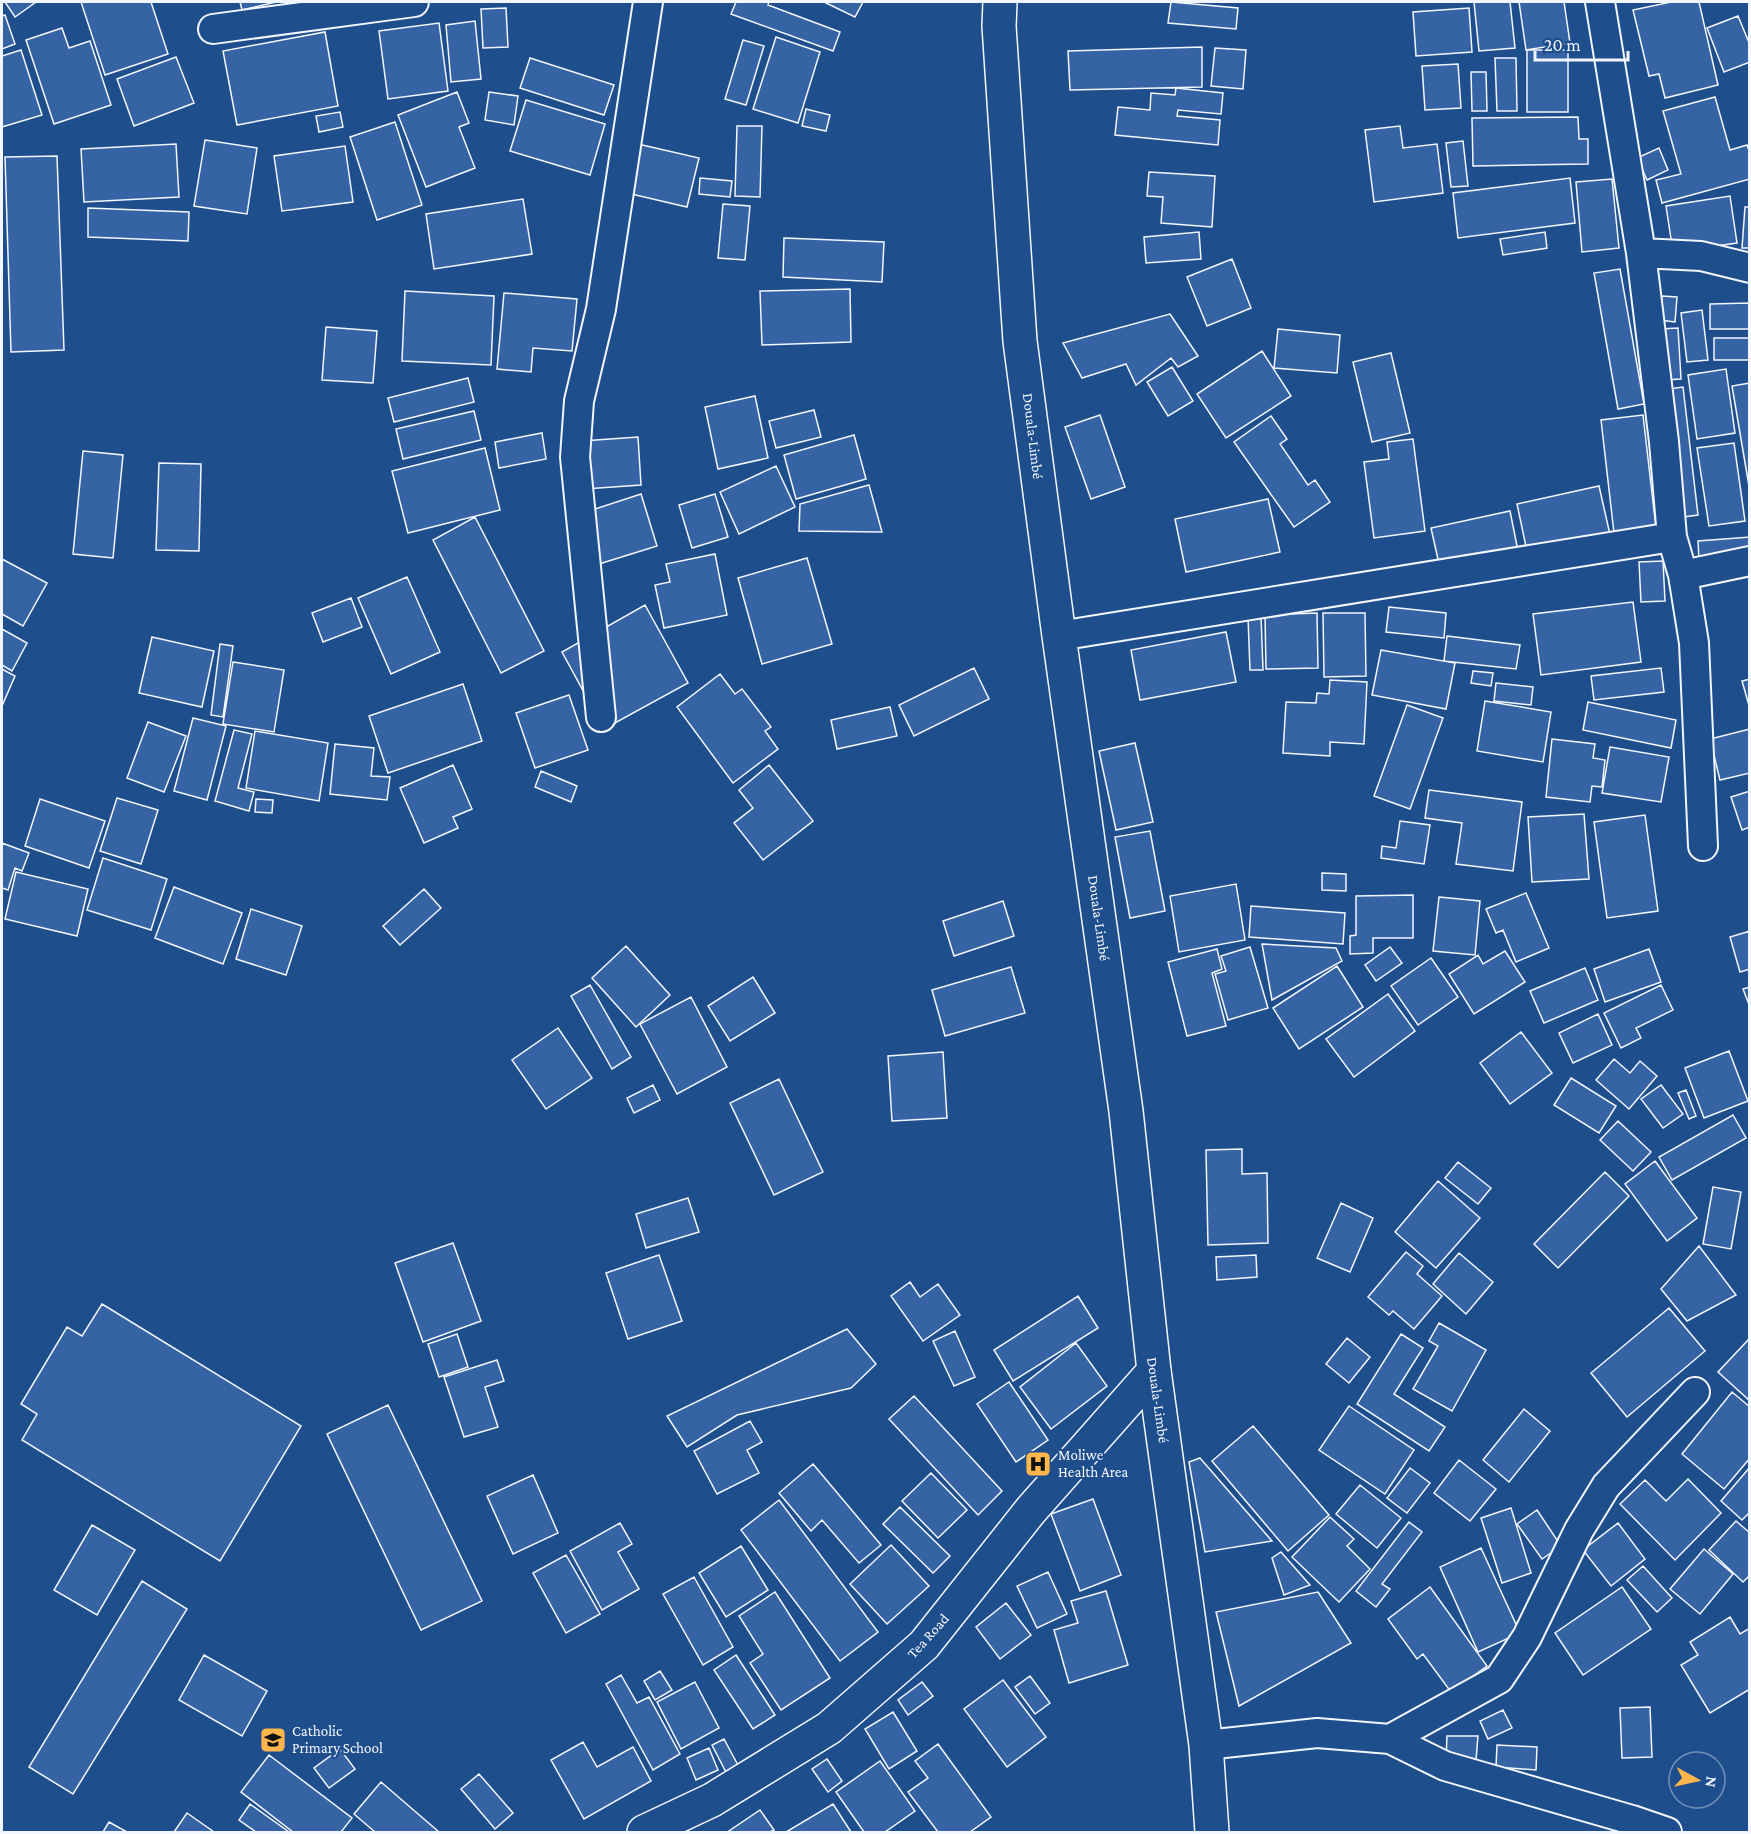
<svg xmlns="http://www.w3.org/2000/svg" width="1751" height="1834" font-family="'Crimson Pro',serif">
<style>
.building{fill:#3563a3;stroke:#f2f6ff;stroke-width:1.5}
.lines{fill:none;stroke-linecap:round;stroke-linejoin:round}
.street-casing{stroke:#f2f6ff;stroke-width:32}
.primary-casing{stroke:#f2f6ff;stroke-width:36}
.highway-casing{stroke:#f2f6ff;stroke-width:36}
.street{stroke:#1f4e8c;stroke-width:28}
.primary{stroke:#1f4e8c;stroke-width:33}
.highway{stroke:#1f4e8c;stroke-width:33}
.labels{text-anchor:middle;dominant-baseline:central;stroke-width:4.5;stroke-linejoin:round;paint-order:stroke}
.street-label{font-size:15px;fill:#f2f6ff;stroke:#1f4e8c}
.poi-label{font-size:15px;fill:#f2f6ff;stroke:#1f4e8c;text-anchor:start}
</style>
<rect width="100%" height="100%" fill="#1f4e8c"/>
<path class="building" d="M5,2H36L15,17Z
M81,2H151L168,54L105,75Z
M240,2H276L242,10Z
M736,2H769L768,5L840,32L833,51L731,14Z
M824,2H863L855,17Z
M1171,2L1238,8L1236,29L1168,23Z
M1474,2H1510L1515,48L1479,51Z
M1519,2H1564L1570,43L1526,50Z
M1671,2H1699L1718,85L1665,98L1659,74L1649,76L1633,10Z
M506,8L508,47L483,48L481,9Z
M1469,8L1472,52L1416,56L1413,12Z
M5,15L15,44L2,49V16Z
M1738,16L1750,45V62L1724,72L1707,28Z
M475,21L481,79L451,82L446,25Z
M439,23L448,91L388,99L379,31Z
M62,28L69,48L90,41L111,105L54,124L26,40Z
M325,32L338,106L237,125L223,51Z
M776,37L820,52L798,123L753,109Z
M743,40L764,46L746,105L725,99Z
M1202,47V87L1070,90L1068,51Z
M1215,48L1246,50L1243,89L1211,86Z
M21,50L42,115L2,127V56Z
M1527,50H1568V112H1527Z
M176,57L194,103L134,126L117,79Z
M530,58L614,85L604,115L520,88Z
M1495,58H1516L1517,111H1497Z
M1458,64L1461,108L1425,110L1422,66Z
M1471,72H1486L1487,111H1472Z
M1176,88L1223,93L1221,114L1178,110L1177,116L1220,120L1218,145L1115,135L1118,107L1150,110L1151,93L1175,95Z
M457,92L469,123L459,127L475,168L426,187L398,115Z
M489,92L518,96L514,125L485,120Z
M1715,97L1730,150L1747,145L1750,153V179L1662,203L1656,180L1681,174L1663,111Z
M526,100L605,124L590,175L510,151Z
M806,109L830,115L826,131L802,126Z
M340,112L343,127L319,132L316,116Z
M1578,117L1579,139H1588V164L1473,166L1472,118Z
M395,122L422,205L377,220L350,137Z
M737,126H762L760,197L735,196Z
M1400,126L1403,148L1437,144L1443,193L1374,202L1365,130Z
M205,140L257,148L247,214L194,206Z
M1463,141L1468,186L1451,187L1446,143Z
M176,144L179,197L84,202L81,149Z
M638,144L699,158L687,207L627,193Z
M345,146L353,202L282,211L274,156Z
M1659,148L1668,170L1647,180L1637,158Z
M57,156L64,350L11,352L5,157Z
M1149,172L1215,176L1212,227L1161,223L1163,197L1147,196Z
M700,178L732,181L730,197L699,194Z
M1570,178L1575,223L1458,238L1453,193Z
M1612,179L1619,248L1582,252L1576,182Z
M1730,196L1737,243L1673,252L1666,206Z
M523,199L532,254L434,269L426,214Z
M723,204L750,206L745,260L718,258Z
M1745,207H1750V248H1742Z
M88,208L189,212L188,241L88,237Z
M1199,232L1201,259L1146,263L1144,237Z
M1545,232L1547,248L1503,255L1500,239Z
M784,238L884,242L882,282L783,277Z
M1232,259L1251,308L1207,326L1187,277Z
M1620,269L1644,404L1618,409L1594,273Z
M850,289L851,342L762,345L760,291Z
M405,291L494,296L491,365L402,361Z
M504,293L577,299L572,351L533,348L531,372L497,369Z
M1662,296L1677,297L1675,322L1659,320Z
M1750,303V329H1710V304Z
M1702,310L1708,360L1687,362L1681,313Z
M1170,314L1198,356L1178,367L1171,358L1136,385L1126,364L1082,378L1063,343Z
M326,327L377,331L373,383L322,380Z
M1678,328L1681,379L1664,380L1660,329Z
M1278,329L1340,335L1337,373L1274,368Z
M1714,338H1750V360H1714Z
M1262,351L1291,396L1226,438L1197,394Z
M1391,353L1410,433L1372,442L1353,362Z
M1172,367L1193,401L1168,416L1147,382Z
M1726,369L1735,433L1697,439L1688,375Z
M468,378L474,402L394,422L388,398Z
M1750,383V492L1732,386Z
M1683,387L1698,515L1676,518L1661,390Z
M755,396L768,458L718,469L705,407Z
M814,410L821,437L776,448L769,421Z
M474,411L481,440L403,459L396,429Z
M1100,415L1125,487L1091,499L1065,427Z
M1643,415L1656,528L1614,533L1601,420Z
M1271,416L1287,439L1280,444L1308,485L1315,480L1330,502L1294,527L1234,442Z
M542,433L546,459L499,468L495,442Z
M854,435L866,479L796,499L784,455Z
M638,437L641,485L585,489L582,441Z
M1413,439L1425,531L1374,538L1364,462L1389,459L1387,442Z
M1734,443L1745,521L1709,526L1697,448Z
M485,448L500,510L408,533L392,471Z
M83,451L123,455L113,558L73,554Z
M159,463L201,464L199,551L156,550Z
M776,466L795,507L739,534L720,492Z
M869,485L882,532L799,531L800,504Z
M1599,486L1611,539L1528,556L1517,504Z
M641,494L657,546L599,564L583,513Z
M715,494L728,537L692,548L679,505Z
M1268,499L1280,552L1186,572L1175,519Z
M1510,511L1518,551L1440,568L1431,528Z
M475,517L544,651L501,673L433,540Z
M1750,537V557L1699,561L1698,541Z
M715,554L727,615L664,628L655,585L670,582L666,564Z
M807,558L832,644L762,664L738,578Z
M2,559L47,583L23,626L2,614Z
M1663,561L1665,601L1641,602L1639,562Z
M407,577L440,652L391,674L358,598Z
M351,598L362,627L323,642L312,613Z
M1633,602L1641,662L1541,675L1533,614Z
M645,605L688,683L604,729L562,652Z
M1389,607L1446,613L1444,638L1386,632Z
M1317,613L1318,668L1266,669L1265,615Z
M1323,613H1365L1366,676L1324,677Z
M1261,616L1263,670H1250L1248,617Z
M2,629L27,643L12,671L2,665Z
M1226,632L1236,682L1140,700L1131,650Z
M1447,636L1520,645L1516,669L1444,661Z
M152,637L214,651L202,707L139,693Z
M220,644L233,646L223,717L211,715Z
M1381,650L1455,663L1446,709L1372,695Z
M233,662L284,670L274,732L223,724Z
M974,668L989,699L914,736L899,705Z
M1661,668L1664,692L1594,700L1591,676Z
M2,669L15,676L2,706Z
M1473,671L1493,673L1491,686L1471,683Z
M720,674L735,694L742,689L771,727L765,731L778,749L733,783L677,707Z
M1750,679V709L1742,681Z
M1330,680L1367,682L1364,744L1330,742V756L1283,753L1286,702L1316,703L1317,693L1329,694Z
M1496,683L1533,687L1531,705L1494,701Z
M463,684L482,741L388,773L369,716Z
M569,695L588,750L535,768L516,713Z
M1485,701L1551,712L1543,762L1477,751Z
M1588,702L1676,720L1671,748L1583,730Z
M1407,705L1443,718L1410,809L1374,796Z
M890,707L897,736L837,749L831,720Z
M193,718L226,726L207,800L174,791Z
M148,722L186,736L164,792L127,778Z
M1750,729V773L1720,780L1710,739Z
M234,730L252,734L238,788L254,792L249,811L215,801Z
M255,731L328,743L319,801L246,788Z
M1552,739L1595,744L1593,758L1605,760L1602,787L1592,786L1590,802L1546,797Z
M1135,743L1153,822L1116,830L1099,751Z
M335,744L374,748L371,776L390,777L387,800L330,794Z
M1610,747L1669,757L1661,802L1602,793Z
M453,765L472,809L453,817L458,828L424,843L400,788Z
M769,765L813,821L763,860L734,823L753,808L739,790Z
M541,771L577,786L571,802L535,787Z
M1429,790L1522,802L1513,871L1456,864L1462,823L1425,818Z
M1750,791V827L1742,830L1731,797Z
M117,798L158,810L141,864L100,851Z
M40,799L105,821L89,868L25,846Z
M256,799L273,800L272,813L255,812Z
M1584,814L1589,879L1532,882L1528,817Z
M1645,815L1658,911L1607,918L1594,822Z
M1400,821L1430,825L1424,864L1381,858L1382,846L1396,848Z
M1150,831L1165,911L1130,918L1115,837Z
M2,843L29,853L22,871L15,868L8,890L2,888Z
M103,858L167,879L151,930L87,910Z
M16,872L88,889L77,936L5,919Z
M1322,873L1346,874V891L1322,890Z
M1236,884L1245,940L1179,952L1170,896Z
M174,887L242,913L223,964L155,938Z
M424,889L441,908L400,945L383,926Z
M1526,893L1549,948L1516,962L1503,930L1496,933L1486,909Z
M1413,895V938H1373V953L1350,954V936L1356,935V896Z
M1439,897L1480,901L1475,955L1433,951Z
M1003,901L1014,936L954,956L943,921Z
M1251,906L1345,913L1343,944L1249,937Z
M251,909L302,926L286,975L236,959Z
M1750,931V969L1740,972L1730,937Z
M1262,944L1336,948L1342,961L1272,1000Z
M626,946L670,995L636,1027L592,978Z
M1250,947L1268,1008L1228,1020L1215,974L1226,971L1221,956Z
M1390,947L1402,963L1376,981L1365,965Z
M1217,949L1222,969L1212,973L1226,1026L1187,1036L1168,962Z
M1649,949L1661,982L1605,1002L1594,969Z
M1505,951L1525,982L1474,1014L1449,974L1478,955L1483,964Z
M1431,958L1458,997L1418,1025L1391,986Z
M1337,966L1363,1007L1299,1049L1273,1008Z
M1011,967L1025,1013L945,1036L932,990Z
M1585,968L1598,1000L1544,1023L1530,991Z
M753,977L775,1013L730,1041L708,1006Z
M590,985L631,1057L612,1069L571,996Z
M1661,985L1673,1010L1636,1028L1641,1038L1621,1048L1604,1013Z
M1750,987V1007L1743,989Z
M1388,994L1415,1031L1354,1077L1326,1039Z
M691,997L727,1067L677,1094L640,1024Z
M1598,1014L1612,1045L1573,1063L1559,1033Z
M558,1028L592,1078L546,1109L512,1060Z
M1521,1032L1552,1073L1510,1104L1480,1063Z
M1729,1051L1748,1101L1704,1118L1685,1068Z
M943,1052L947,1118L892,1121L888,1056Z
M1614,1059L1630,1073L1640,1061L1657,1076L1629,1109L1596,1080Z
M1571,1078L1616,1106L1599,1133L1554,1105Z
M779,1079L823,1172L774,1195L730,1103Z
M653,1085L660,1100L634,1113L627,1098Z
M1661,1085L1683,1114L1663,1128L1641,1099Z
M1686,1090L1696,1116L1689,1119L1678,1093Z
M1733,1115L1746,1138L1672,1180L1659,1157Z
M1618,1121L1651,1152L1633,1171L1600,1140Z
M1242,1149V1174L1267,1173L1268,1243L1208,1245L1206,1150Z
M1655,1161L1697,1218L1667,1241L1625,1184Z
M1458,1162L1491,1188L1478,1204L1445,1178Z
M1605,1172L1629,1196L1558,1268L1534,1244Z
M1438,1181L1480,1218L1436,1268L1395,1232Z
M1713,1187L1741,1192L1731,1249L1703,1244Z
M688,1198L699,1232L646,1248L636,1214Z
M1341,1203L1373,1218L1350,1272L1317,1258Z
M453,1243L481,1321L423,1342L395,1263Z
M1699,1246L1736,1295L1687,1321L1661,1289Z
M1406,1252L1423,1266L1417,1274L1442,1296L1414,1329L1393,1311L1389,1315L1368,1297Z
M1459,1253L1493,1282L1466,1314L1433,1284Z
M659,1255L682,1321L628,1339L606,1273Z
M1256,1255L1257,1277L1217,1280L1216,1257Z
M910,1282L920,1297L938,1284L960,1315L923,1341L891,1296Z
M1078,1296L1098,1328L1013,1381L994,1350Z
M102,1304L301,1426L220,1561L22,1440L37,1414L21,1404L67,1327L82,1336Z
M1669,1308L1705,1351L1627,1417L1591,1373Z
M1439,1323L1486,1350L1452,1411L1413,1389L1438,1346L1429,1341Z
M847,1329L876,1364L851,1388L737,1415L687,1447L667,1416Z
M955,1331L975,1377L954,1386L933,1341Z
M457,1334L468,1367L439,1377L428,1344Z
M1401,1334L1423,1348L1394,1394L1445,1427L1429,1451L1357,1404Z
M1347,1338L1370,1357L1349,1383L1326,1364Z
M1750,1338V1401L1718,1372Z
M1076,1343L1107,1386L1051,1429L1020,1387Z
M497,1360L504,1381L485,1387L498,1427L464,1437L444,1377Z
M1009,1382L1048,1440L1016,1462L977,1404Z
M1732,1392L1750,1407V1458L1724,1489L1682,1454Z
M914,1396L1002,1491L978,1515L889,1419Z
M388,1405L482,1601L421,1630L327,1434Z
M1349,1406L1414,1450L1385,1494L1319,1450Z
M1524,1409L1550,1431L1509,1482L1483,1460Z
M750,1421L762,1442L747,1450L759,1473L717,1494L694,1451Z
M1253,1426L1329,1515L1288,1551L1212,1461Z
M1200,1458L1272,1541L1205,1552L1189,1462Z
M1459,1460L1496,1489L1470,1521L1434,1493Z
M813,1464L881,1545L859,1563L822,1520L811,1531L779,1493Z
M1750,1467V1512L1742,1520L1721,1501Z
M1410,1468L1430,1483L1407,1513L1387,1498Z
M931,1473L967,1510L938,1538L902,1501Z
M533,1475L558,1533L513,1554L487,1496Z
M1688,1479L1721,1513L1675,1560L1620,1504L1645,1480L1666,1501Z
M1360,1485L1401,1518L1377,1548L1336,1514Z
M1093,1499L1121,1575L1080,1591L1051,1514Z
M779,1500L878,1632L840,1661L741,1530Z
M900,1507L950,1556L933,1573L883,1524Z
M1511,1508L1531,1573L1502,1583L1481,1518Z
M1537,1510L1561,1546L1542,1559L1517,1524Z
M1330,1517L1354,1539L1347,1546L1370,1569L1339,1602L1292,1557Z
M1736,1521L1750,1533V1575L1743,1582L1709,1550Z
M1409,1522L1422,1532L1382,1584L1390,1589L1376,1607L1356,1591Z
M620,1523L632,1544L618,1552L639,1589L602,1610L570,1551Z
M1618,1523L1645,1559L1611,1586L1583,1550Z
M92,1525L135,1550L97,1615L54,1590Z
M891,1545L929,1586L887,1624L850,1584Z
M741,1546L768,1590L726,1617L699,1573Z
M1481,1548L1520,1633L1478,1652L1440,1567Z
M1704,1549L1733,1574L1700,1614L1670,1589Z
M1281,1552L1310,1585L1284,1595L1272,1558Z
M566,1555L600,1614L566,1633L533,1573Z
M1643,1566L1672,1598L1657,1612L1627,1580Z
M1048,1572L1067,1614L1037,1628L1017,1586Z
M694,1577L733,1647L703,1665L663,1594Z
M142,1581L187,1609L73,1794L29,1767Z
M1430,1587L1487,1666L1451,1692L1423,1654L1417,1659L1388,1619Z
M1622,1587L1651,1629L1583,1675L1555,1633Z
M1106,1591L1128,1665L1069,1683L1054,1630L1078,1623L1071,1601Z
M775,1592L830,1678L781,1710L750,1663L763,1654L739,1616Z
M1318,1592L1351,1643L1239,1706L1216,1612Z
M1006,1603L1031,1635L1000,1659L976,1627Z
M1730,1617L1740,1634L1750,1628V1689L1710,1713L1681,1665L1698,1655L1690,1642Z
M204,1655L267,1691L242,1736L179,1700Z
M736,1655L775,1715L753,1729L714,1670Z
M660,1671L672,1690L655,1700L644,1681Z
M621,1675L637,1703L649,1697L680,1754L653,1770L606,1684Z
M1030,1676L1050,1703L1035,1714L1015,1687Z
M1003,1680L1046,1737L1007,1767L964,1709Z
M695,1682L719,1728L681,1749L657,1702Z
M922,1682L933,1696L908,1715L898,1700Z
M1650,1707L1652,1757L1622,1758L1620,1708Z
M1503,1710L1512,1728L1488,1739L1480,1721Z
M893,1712L917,1751L889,1769L865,1729Z
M1447,1736H1478L1476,1760L1446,1759Z
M724,1739L740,1769L728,1776L712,1745Z
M583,1742L597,1767L633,1747L651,1781L584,1819L551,1760Z
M938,1744L991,1817L970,1832H938L908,1792L928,1778L915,1761Z
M1497,1745L1537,1747L1536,1770L1496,1767Z
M709,1748L718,1770L696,1780L687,1758Z
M340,1749L355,1769L329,1788L314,1768Z
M269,1755L352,1818L341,1832H293L241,1792Z
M827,1759L842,1781L828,1792L812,1769Z
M880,1761L915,1811L885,1832H864L836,1792Z
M479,1774L513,1813L495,1829L461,1789Z
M381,1782L439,1832H375L354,1814Z
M250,1804L289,1832H256L239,1820Z
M833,1804L851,1832H786Z
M760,1810L774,1830L770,1832H731L729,1831Z
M187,1813L214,1832H174Z
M109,1822L127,1832H103Z"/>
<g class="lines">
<defs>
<path id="street" d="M1600,2L1641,253L1701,256L1750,268
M213,29L414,2
M1641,253L1664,442L1672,537L1683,575L1694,643L1703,846
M1683,575L1750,561
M1059,636L1672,537
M601,717L575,457L579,401L601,309L648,2
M1390,1739L1499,1679L1527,1637L1579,1530L1606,1486L1695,1392
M1206,1745L1317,1733L1390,1739L1445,1766L1632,1820L1667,1832"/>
<path id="primary" d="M644,1832L712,1800L829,1728L924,1645L1031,1510L1154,1371"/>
<path id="highway" d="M1000,2L999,26L1020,341L1059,636L1126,1111L1154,1371L1206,1745L1212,1832"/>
</defs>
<use href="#street" class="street-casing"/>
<use href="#primary" class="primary-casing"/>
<use href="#highway" class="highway-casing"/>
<use href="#street" class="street"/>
<use href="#primary" class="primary"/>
<use href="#highway" class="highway"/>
</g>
<defs>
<symbol id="hospital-square" viewBox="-11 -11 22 22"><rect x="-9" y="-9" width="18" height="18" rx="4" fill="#ffb74d" stroke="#1f4e8c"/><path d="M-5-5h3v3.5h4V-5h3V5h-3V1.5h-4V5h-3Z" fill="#111"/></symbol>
<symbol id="school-square" viewBox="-11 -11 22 22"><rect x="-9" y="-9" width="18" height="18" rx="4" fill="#ffb74d" stroke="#1f4e8c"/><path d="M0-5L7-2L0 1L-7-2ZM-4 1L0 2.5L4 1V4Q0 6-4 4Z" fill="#111"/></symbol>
</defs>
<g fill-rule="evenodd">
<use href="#hospital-square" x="1023" y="1449" width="30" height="30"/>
<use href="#school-square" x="258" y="1725" width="30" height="30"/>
</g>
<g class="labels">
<g class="street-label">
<text transform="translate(1033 436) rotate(83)">Douala-Limbé</text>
<text transform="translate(1099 918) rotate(82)">Douala-Limbé</text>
<text transform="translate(1158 1400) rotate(82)">Douala-Limbé</text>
<text transform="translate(928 1636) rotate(-48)">Tea Road</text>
</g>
<g class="poi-label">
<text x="1058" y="1455">Moliwe<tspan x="1058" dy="17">Health Area</tspan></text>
<text x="292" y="1731">Catholic<tspan x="292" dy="17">Primary School</tspan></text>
</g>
</g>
<rect width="1751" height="1834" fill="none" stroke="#f2f6ff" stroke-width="6"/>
<g transform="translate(1697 1780) rotate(98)"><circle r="28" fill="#1f4e8c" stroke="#7391ba" stroke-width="1.5"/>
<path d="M0-4.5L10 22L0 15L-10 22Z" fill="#ffb74d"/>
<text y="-9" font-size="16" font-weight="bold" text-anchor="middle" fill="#f2f6ff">N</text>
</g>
<path d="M1535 51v9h93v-9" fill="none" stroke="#f2f6ff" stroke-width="3"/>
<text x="1544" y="51" font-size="18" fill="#f2f6ff" stroke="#1f4e8c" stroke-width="4.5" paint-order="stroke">20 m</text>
</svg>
